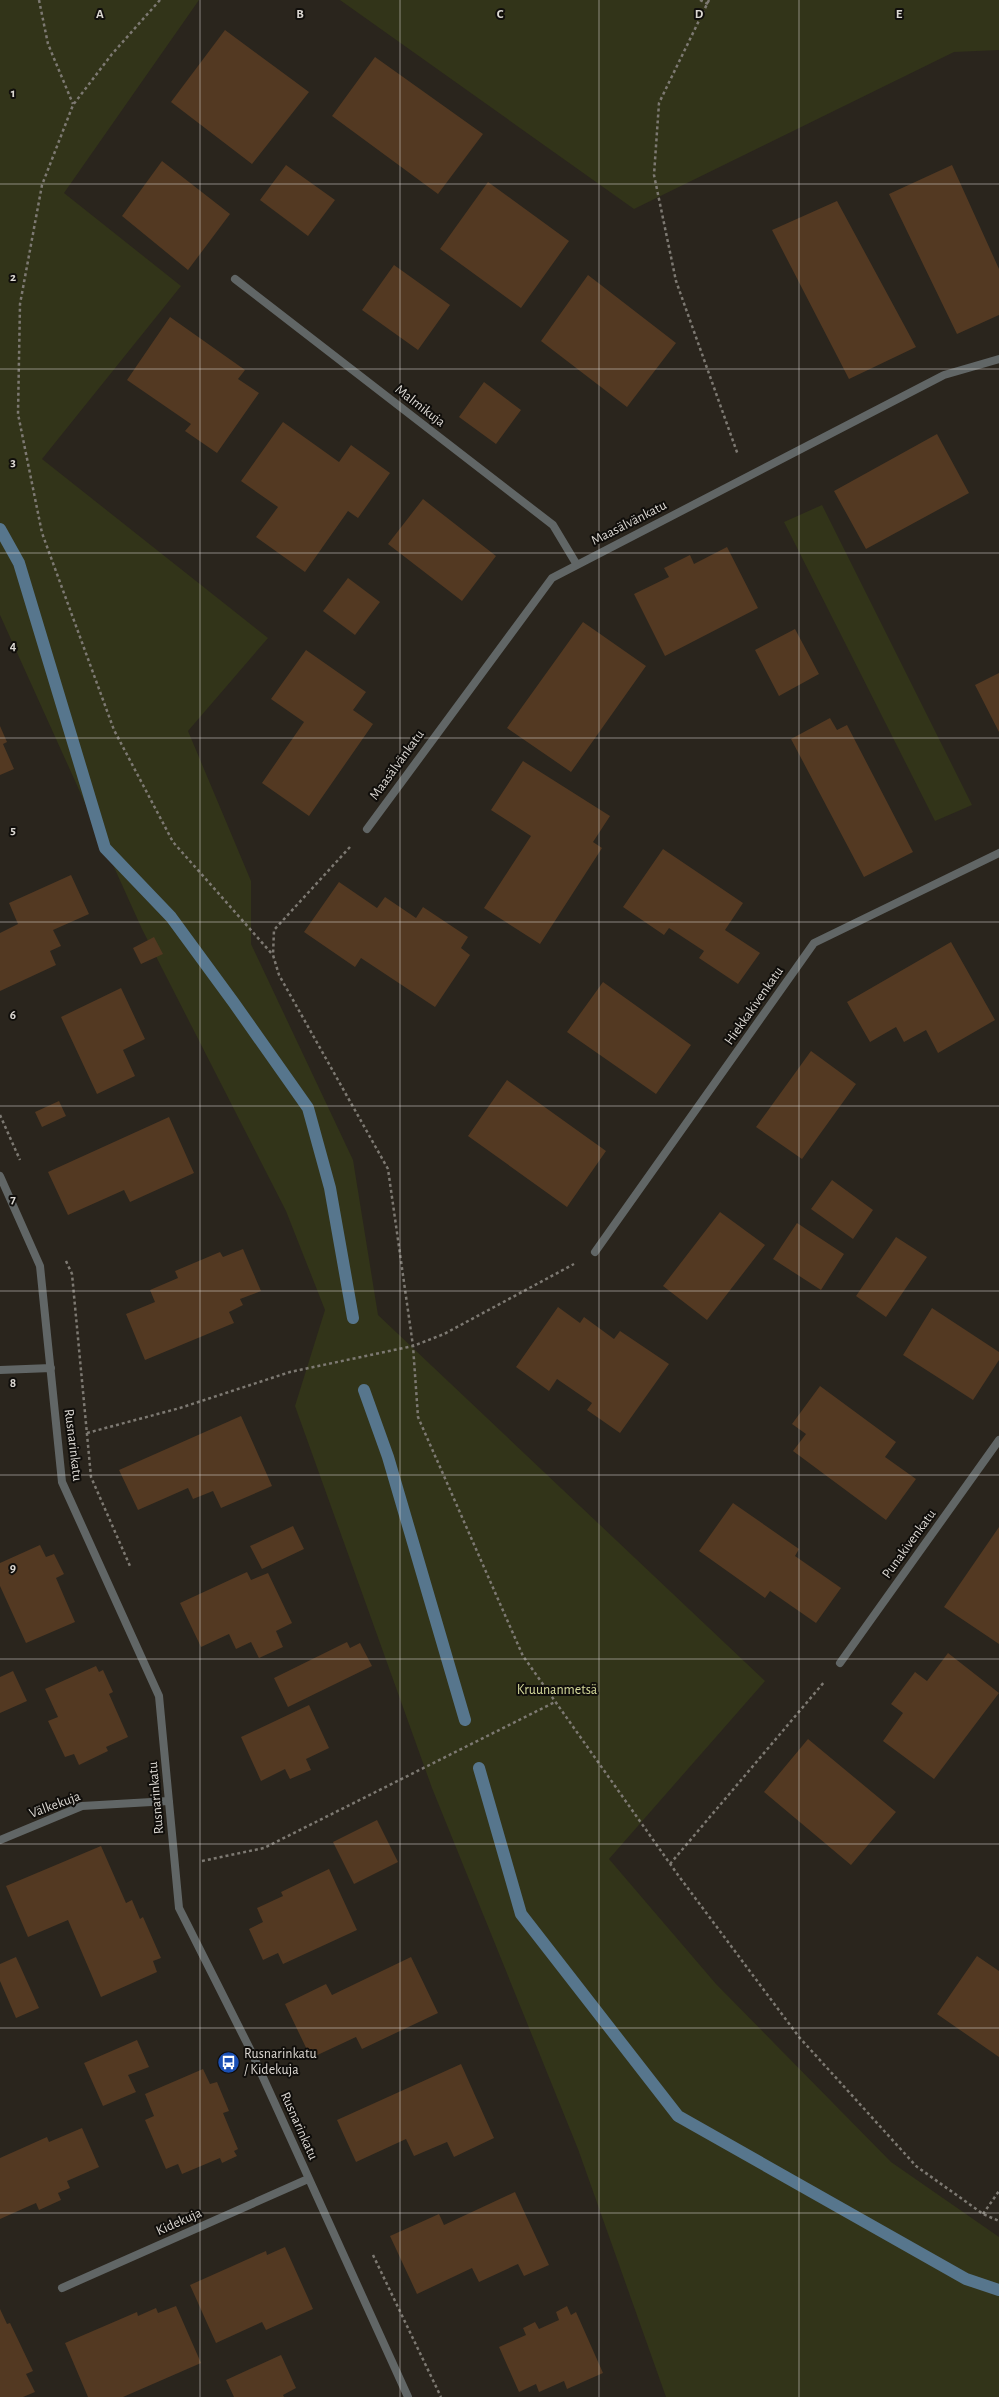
<svg xmlns="http://www.w3.org/2000/svg" width="999" height="2397" font-family="'Alegreya Sans',sans-serif">
<style>
.green{fill:#323419}
.lines{fill:none;stroke-linecap:round;stroke-linejoin:round}
.stream{stroke:#57768d;stroke-width:12}
.building{fill:#533922}
.path{stroke:#7d7972;stroke-width:2.5;stroke-dasharray:3 3;stroke-linecap:butt}
.minor{stroke:#616666;stroke-width:8}
.grid{fill:none;stroke:#dcd8d3;stroke-width:1;stroke-opacity:0.55}
.labels{text-anchor:middle;dominant-baseline:central;stroke-width:4;stroke-linejoin:round;paint-order:stroke}
.street-label{font-size:14px;fill:#dcd8d3;stroke:#100e0b}
.park-label{font-size:14px;fill:#d5d99b;stroke:#100e0b}
.poi-label{font-size:14px;fill:#dcd8d3;stroke:#100e0b;text-anchor:start}
.grid-label{font-size:13px;text-anchor:middle;font-weight:bold;fill:#dcd8d3;stroke:#100e0b;stroke-width:4;stroke-linejoin:round;paint-order:stroke}
</style>
<rect width="100%" height="100%" fill="#2a251d"/>
<path class="green" d="M0,0H199L64,193L181,286L42,459L268,638L188,731L251,881V944L353,1160L378,1315L765,1681L609,1859L716,1984L891,2162L999,2237V2397H666L578,2149L432,1788L295,1406L325,1310L286,1211L142,929L0,615Z
M340,0H999V50L954,52L634,209Z
M822,505L972,805L935,821L784,522Z"/>
<g class="lines">
<path class="stream" d="M0,529L19,563L105,848L171,917L234,1003L308,1108L330,1188L353,1318
M364,1390L388,1457L465,1720
M479,1768L521,1914L678,2116L966,2279L999,2290"/>
</g>
<path class="building" d="M225,30L309,92L252,164L171,102Z
M375,57L483,134L438,194L332,116Z
M162,161L230,214L188,270L122,216Z
M286,165L335,200L308,236L260,200Z
M952,165L999,269V315L957,334L889,194Z
M488,182L569,241L521,308L440,249Z
M837,201L916,347L849,379L772,230Z
M394,265L450,305L418,350L362,310Z
M588,275L676,343L627,407L541,341Z
M170,317L245,370L238,379L259,393L217,453L185,431L191,424L127,380Z
M484,382L521,410L496,444L459,417Z
M283,422L339,462L351,445L390,473L358,518L348,511L305,572L256,537L278,507L241,481Z
M937,434L969,493L866,549L834,491Z
M423,499L496,556L462,601L388,544Z
M727,547L758,608L665,656L634,594L669,577L664,568L690,555L694,564Z
M348,578L380,602L355,635L323,611Z
M583,622L646,666L571,772L507,728Z
M795,629L819,674L779,696L755,650Z
M306,650L366,692L353,710L373,724L309,816L262,783L304,722L271,699Z
M999,673V732L975,685Z
M830,718L837,730L847,725L913,852L864,877L791,739Z
M0,726L7,742L3,744L14,769L0,775Z
M523,761L610,816L593,842L602,848L540,944L484,908L531,836L491,810Z
M663,849L743,903L725,930L760,953L738,984L699,958L704,951L669,928L664,935L623,907Z
M71,875L89,914L53,930L61,946L50,951L56,965L0,991V933L18,924L9,903Z
M339,882L377,908L385,897L416,918L423,907L468,937L461,948L470,955L435,1007L361,958L355,967L304,932Z
M154,937L163,954L141,964L133,948Z
M951,942L995,1020L938,1053L926,1030L904,1042L896,1027L870,1042L847,1002Z
M603,982L691,1045L656,1094L567,1032Z
M121,988L145,1039L123,1050L135,1076L97,1094L61,1017Z
M811,1051L856,1084L802,1159L756,1127Z
M507,1080L606,1151L567,1207L468,1136Z
M59,1101L66,1116L42,1127L35,1112Z
M169,1117L194,1173L130,1202L124,1190L68,1215L48,1172Z
M832,1180L873,1210L853,1239L811,1209Z
M720,1212L765,1245L707,1320L663,1286Z
M797,1223L844,1254L821,1290L773,1259Z
M896,1237L927,1257L886,1317L856,1296Z
M243,1249L261,1291L240,1299L243,1305L229,1312L234,1323L145,1360L126,1314L155,1302L150,1290L178,1278L175,1271L220,1252L223,1257Z
M558,1307L580,1323L584,1317L614,1339L620,1331L669,1364L620,1433L587,1410L592,1403L557,1379L549,1391L516,1367Z
M932,1308L999,1352V1360L973,1400L903,1355Z
M820,1386L896,1442L885,1457L916,1479L886,1520L793,1451L806,1434L792,1424Z
M241,1416L272,1486L221,1508L213,1491L193,1499L188,1488L138,1510L119,1470Z
M733,1503L799,1549L795,1556L841,1588L816,1623L770,1591L765,1598L699,1551Z
M293,1526L304,1549L262,1569L250,1546Z
M999,1527V1644L944,1607Z
M40,1545L46,1557L54,1554L64,1574L56,1578L75,1622L26,1643L0,1586V1563Z
M247,1572L251,1580L268,1573L292,1623L276,1631L283,1647L259,1658L251,1642L236,1649L229,1634L201,1647L180,1603Z
M347,1642L350,1648L360,1643L372,1666L288,1707L274,1678Z
M948,1653L999,1693L934,1779L883,1741L903,1713L891,1704L915,1672L927,1681Z
M96,1666L99,1672L103,1670L113,1692L109,1694L128,1737L106,1747L108,1751L79,1765L74,1754L65,1757L48,1721L58,1717L45,1689Z
M13,1671L27,1701L0,1713V1677Z
M309,1705L329,1748L306,1759L311,1770L290,1779L285,1769L261,1781L241,1737Z
M808,1739L896,1812L851,1865L764,1792Z
M377,1820L398,1862L354,1884L333,1842Z
M101,1846L126,1903L132,1900L140,1919L143,1917L161,1958L153,1961L157,1972L101,1997L68,1920L28,1937L6,1886Z
M329,1869L357,1930L283,1964L278,1953L263,1960L249,1929L263,1922L257,1908L283,1896L281,1892Z
M977,1956L999,1971V2057L937,2014Z
M16,1957L39,2008L16,2018L0,1981V1964Z
M411,1957L438,2013L362,2049L356,2037L311,2058L285,2004L326,1984L332,1995Z
M137,2040L149,2067L128,2075L136,2092L103,2106L84,2063Z
M461,2064L494,2138L454,2157L447,2142L414,2156L406,2139L356,2162L337,2120Z
M203,2069L210,2084L217,2082L229,2111L223,2113L238,2149L234,2151L237,2156L222,2163L220,2158L182,2174L178,2164L166,2169L145,2120L154,2116L145,2094Z
M82,2128L99,2167L67,2181L70,2188L58,2193L61,2200L39,2210L36,2203L0,2219V2158L47,2137L49,2142Z
M515,2192L549,2265L524,2276L518,2264L479,2282L472,2268L417,2294L390,2236L439,2214L444,2225Z
M285,2247L313,2309L266,2330L262,2322L216,2343L190,2285L266,2251L267,2255Z
M176,2306L201,2363L123,2397H88L65,2343L137,2312L138,2316L156,2308L158,2313Z
M567,2306L571,2315L576,2312L603,2373L567,2389L564,2381L539,2392L536,2384L519,2392L499,2347L526,2335L523,2328L535,2322L539,2329L559,2320L556,2312Z
M0,2309L7,2324L10,2323L33,2371L26,2374L35,2392L23,2397H0Z
M281,2355L296,2388L283,2395L284,2397H234L226,2380Z"/>
<g class="lines">
<path class="path" d="M39,0L48,44L73,104
M160,0L112,54L73,105L42,185L20,304L18,414L42,533L114,730L173,842L273,955
M700,0L708,4
M709,0L659,103L654,175L676,281L738,455
M350,847L274,930L273,955L279,975L388,1169L413,1346L418,1417L523,1656L678,1875L799,2037L916,2166L983,2214L999,2221
M0,1115L20,1160
M66,1261L72,1274L91,1477L130,1566
M87,1433L180,1408L290,1372L413,1346L444,1334L574,1264
M202,1861L264,1848L555,1702
M670,1864L825,1681
M983,2214L999,2191
M373,2255L441,2397"/>
<path class="minor" d="M235,279L553,525L577,565
M367,829L552,578L944,375L999,359
M0,1176L40,1266L62,1482L159,1696L179,1908L251,2051L408,2397
M595,1252L814,943L999,853
M0,1370L51,1368
M840,1663L999,1440
M0,1840L82,1806L169,1801
M62,2288L308,2179"/>
</g>
<path class="grid" d="M200,0V2397M400,0V2397M599,0V2397M799,0V2397M0,184H999M0,369H999M0,553H999M0,738H999M0,922H999M0,1106H999M0,1291H999M0,1475H999M0,1659H999M0,1844H999M0,2028H999M0,2213H999"/>
<defs>
<symbol id="bus-disc" viewBox="-11 -11 22 22"><circle r="9.5" fill="#1a4fb4" stroke="#100e0b"/><path d="M-5-6H5V4H4V6H2V4H-2V6H-4V4H-5ZM-3.5-4V0h7V-4ZM-3.5 1.2v1.5H-2V1.2ZM2 1.2v1.5H3.5V1.2Z" fill="#fff"/></symbol>
</defs>
<g fill-rule="evenodd">
<use href="#bus-disc" x="216" y="2050" width="25" height="25"/>
</g>
<g class="labels">
<g class="street-label">
<text transform="translate(420 406) rotate(38)">Malmikuja</text>
<text transform="translate(629 523) rotate(-27)">Maasälvänkatu</text>
<text transform="translate(397 765) rotate(-54)">Maasälvänkatu</text>
<text transform="translate(754 1006) rotate(-55)">Hiekkakivenkatu</text>
<text transform="translate(73 1445) rotate(83)">Rusnarinkatu</text>
<text transform="translate(909 1544) rotate(-54)">Punakivenkatu</text>
<text transform="translate(156 1798) rotate(-95)">Rusnarinkatu</text>
<text transform="translate(55 1805) rotate(-20)">Välkekuja</text>
<text transform="translate(299 2126) rotate(66)">Rusnarinkatu</text>
<text transform="translate(179 2222) rotate(-24)">Kidekuja</text>
</g>
<g class="park-label">
<text x="557" y="1690">Kruunanmetsä</text>
</g>
<g class="poi-label">
<text x="244" y="2054">Rusnarinkatu<tspan x="244" dy="16">/ Kidekuja</tspan></text>
</g>
</g>
<g class="grid-label">
<text x="100" y="18">A</text>
<text x="300" y="18">B</text>
<text x="500" y="18">C</text>
<text x="699" y="18">D</text>
<text x="899" y="18">E</text>
<text x="13" y="97">1</text>
<text x="13" y="281">2</text>
<text x="13" y="466">3</text>
<text x="13" y="650">4</text>
<text x="13" y="834">5</text>
<text x="13" y="1019">6</text>
<text x="13" y="1203">7</text>
<text x="13" y="1387">8</text>
<text x="13" y="1572">9</text>
</g>
</svg>
